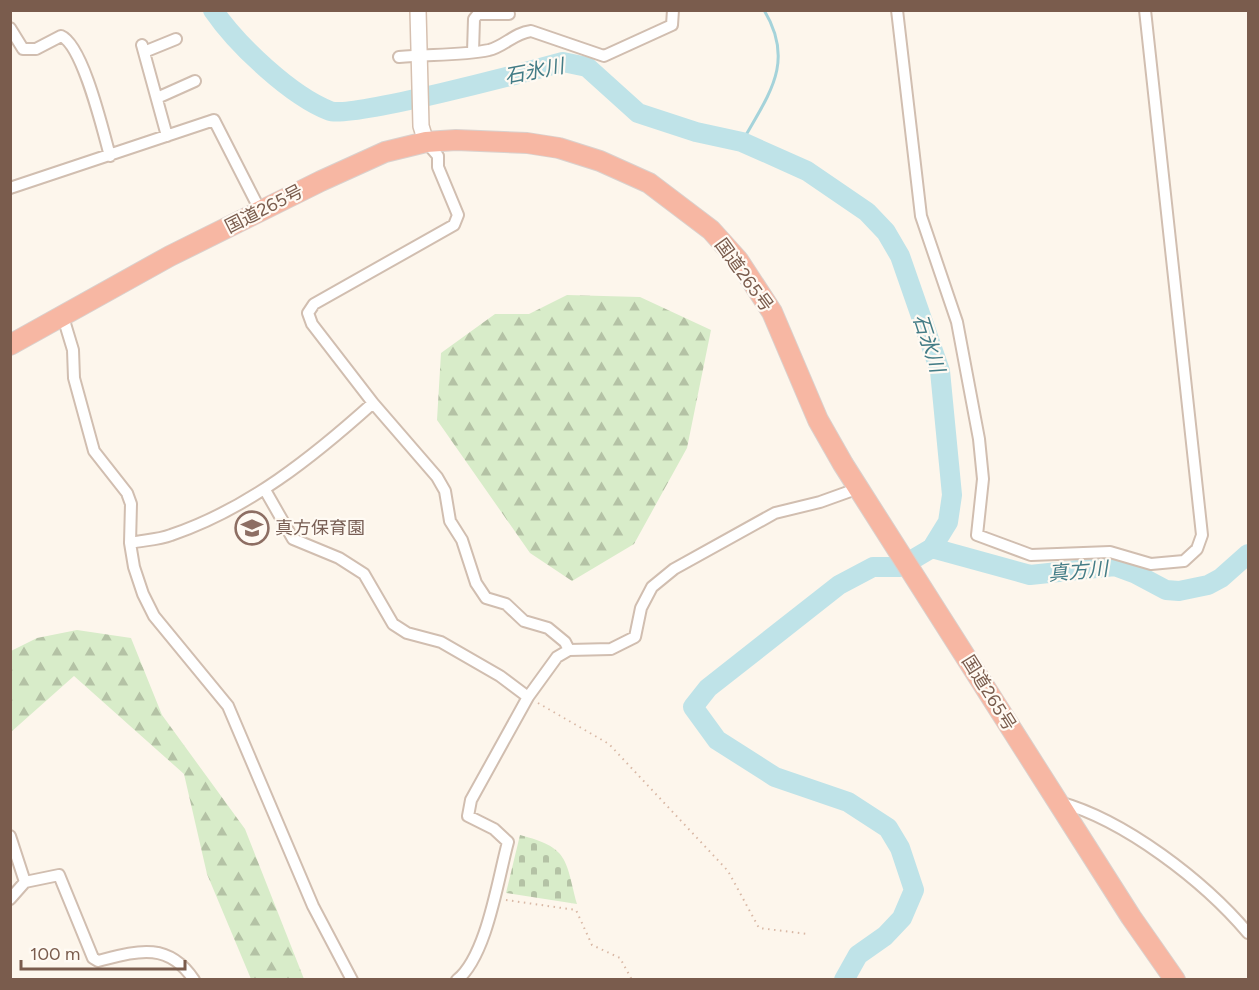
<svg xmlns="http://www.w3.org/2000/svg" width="1259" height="990" font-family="Figtree,'Noto Sans JP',sans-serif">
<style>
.forest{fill:url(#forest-firs)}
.cemetery{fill:url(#cemetery-stones)}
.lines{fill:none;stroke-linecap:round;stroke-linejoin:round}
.stream{stroke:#a5d3da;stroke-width:3}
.river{stroke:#bfe3e8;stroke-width:20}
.street-casing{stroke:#d1beb0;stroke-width:14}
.secondary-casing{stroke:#d6c0b0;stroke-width:18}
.highway-casing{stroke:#dad1cd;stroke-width:22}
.path{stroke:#d9b8a5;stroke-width:2;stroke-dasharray:1.5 4.5;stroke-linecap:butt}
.street{stroke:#fff;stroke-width:10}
.secondary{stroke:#fff;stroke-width:15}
.highway{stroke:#f7b7a3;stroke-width:20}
.labels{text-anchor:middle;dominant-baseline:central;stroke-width:4.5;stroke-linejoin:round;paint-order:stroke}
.street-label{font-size:18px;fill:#7a5c4d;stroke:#fffaf3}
.education-label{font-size:18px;fill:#785e54;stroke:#fffaf3;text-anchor:start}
.water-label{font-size:20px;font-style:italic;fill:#437c86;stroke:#fffaf3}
</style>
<defs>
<pattern id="forest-firs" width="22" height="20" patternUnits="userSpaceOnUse" patternTransform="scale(1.5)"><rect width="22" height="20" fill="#d8ecc9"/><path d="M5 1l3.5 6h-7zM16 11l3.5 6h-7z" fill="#b4c2a5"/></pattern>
<pattern id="cemetery-stones" width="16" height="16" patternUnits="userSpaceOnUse" patternTransform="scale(1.5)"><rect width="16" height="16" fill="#d8ecc9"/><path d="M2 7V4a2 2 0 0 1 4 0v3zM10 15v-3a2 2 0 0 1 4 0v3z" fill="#b4c2a5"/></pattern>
</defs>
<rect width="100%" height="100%" fill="#fdf6ec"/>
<path class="forest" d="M567,295L640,297L711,330L687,448L634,544L572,581L530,553L437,420L441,353L495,314H529Z
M77,630L131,638L162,715L245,829L304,979H251L207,874L184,774L74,676L11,732V651L37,638Z"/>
<path class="cemetery" d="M520,835C569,848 565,858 577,904L506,893Z"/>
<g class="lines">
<path class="stream" d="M742,142C768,95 796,63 764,10"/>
<path class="river" d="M213,10C237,45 291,96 330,111C350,119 530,71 563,62L587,67L638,113L696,132L742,142L807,171L867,212L886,232L900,256L940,371L952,495L948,522L932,548L900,567H873L839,585L708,688L693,707L717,740L775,777L848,802L888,828L900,848L914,890L902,918L885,936L858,955L844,980
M932,548L1030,575L1115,566L1134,573L1166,590L1179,591L1208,585L1221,578L1248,554"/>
<defs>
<path id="street" d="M897,10L921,216L957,322L979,439L983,479L977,535L1031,555L1110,552L1151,564L1184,561L1197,549L1202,535L1145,10
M10,28L23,49H36L61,36C83,45 103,131 110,156
M142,45L167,136
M144,52L176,39
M473,52L474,19L478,14H509
M399,57C428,54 460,56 489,50C505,46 514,33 531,31L604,56L672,25L673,10
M157,98L195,81
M426,142L438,156V167L458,215L454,225L314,304L308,313L312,324L373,403L437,477L445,491L450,521L462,540L476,583L486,598L506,604L524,621L548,628L565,642L569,650
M10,188L214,120L261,212
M63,317L73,350L74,378L94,451L127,493L131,504L130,543L134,567L143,594L154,616L228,706L313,906L352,980
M265,490L293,539L339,558L364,574L393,624L407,633L441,642L500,676L528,697
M130,543C143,540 158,540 171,535C248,509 313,457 373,403
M1059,802C1125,820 1204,881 1248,933
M10,836L25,882L59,875L93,958L98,961C137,951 168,941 194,980
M10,899L25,882
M457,980C487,956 498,878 508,842L494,829L468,816L471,800L528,697L557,657L569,650L611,649L635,637L641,608L652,587L674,569L775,513L820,502L859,488"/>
<path id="secondary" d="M418,10L421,126L426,142"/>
<path id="highway" d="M10,345L170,256L321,181L385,152L426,142L456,140L527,143L559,148L600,161L649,183L711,230L738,260L772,312L818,420L843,464L1131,917L1175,980"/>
</defs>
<use href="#street" class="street-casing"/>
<use href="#secondary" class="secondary-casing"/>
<use href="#highway" class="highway-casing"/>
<path class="path" d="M538,703L609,744L728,871L759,928L807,934
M506,900L576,910L592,945L620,958L632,980"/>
<use href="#street" class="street"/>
<use href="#secondary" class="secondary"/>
<use href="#highway" class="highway"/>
</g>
<defs>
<symbol id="school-ring" viewBox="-11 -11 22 22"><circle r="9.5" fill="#fffaf3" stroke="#8d6e63" stroke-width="1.5"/><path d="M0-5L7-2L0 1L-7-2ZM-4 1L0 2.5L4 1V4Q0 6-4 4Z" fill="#8d6e63"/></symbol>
</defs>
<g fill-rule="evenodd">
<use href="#school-ring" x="233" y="509" width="38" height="38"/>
</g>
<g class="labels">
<g class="street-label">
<text transform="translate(264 209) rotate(-27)">国道265号</text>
<text transform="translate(744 275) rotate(54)">国道265号</text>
<text transform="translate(989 693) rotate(58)">国道265号</text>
</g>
<g class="education-label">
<text x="275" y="528">真方保育園</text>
</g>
<g class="water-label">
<text transform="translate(534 71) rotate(-11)">石氷川</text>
<text transform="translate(929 343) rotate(72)">石氷川</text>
<text transform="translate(1078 571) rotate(-5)">真方川</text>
</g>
</g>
<rect width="1259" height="990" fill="none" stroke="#7a5c4d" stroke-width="24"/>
<path d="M21 960v9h164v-9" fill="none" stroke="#7a5c4d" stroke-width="3"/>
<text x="30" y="960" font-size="18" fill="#7a5c4d" stroke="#fffaf3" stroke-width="4.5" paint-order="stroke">100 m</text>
</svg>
